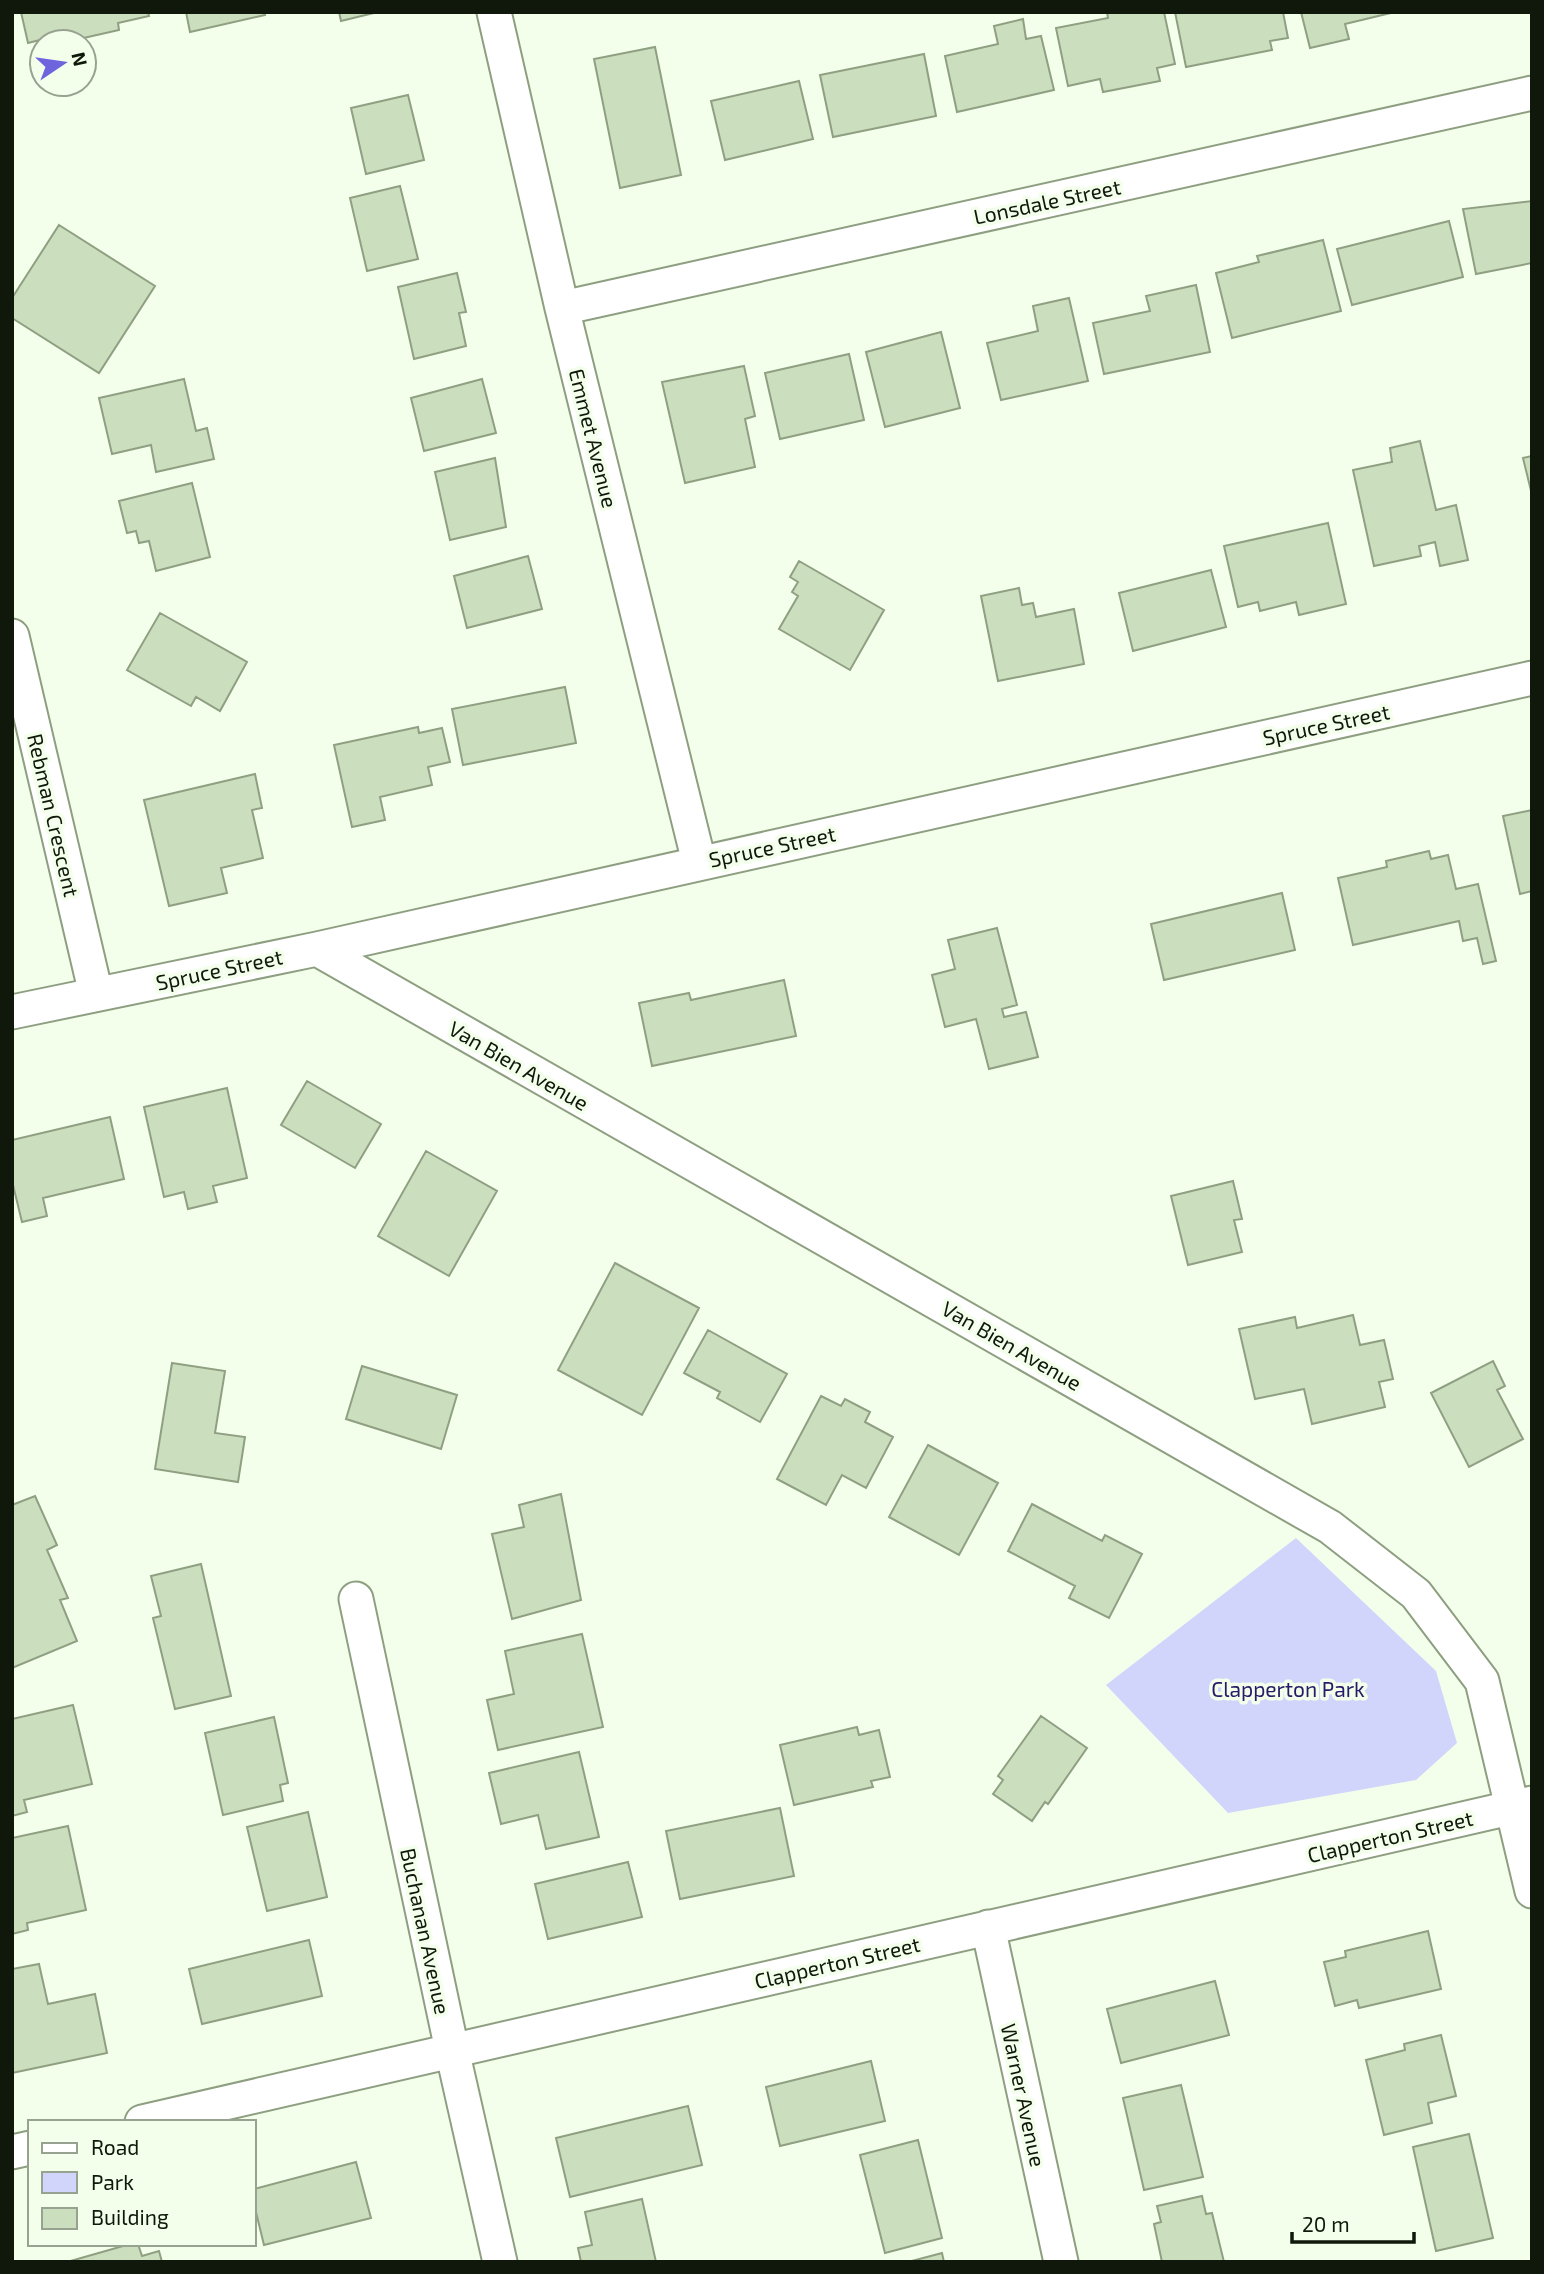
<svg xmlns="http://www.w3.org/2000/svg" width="1544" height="2274" font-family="'Exo 2',sans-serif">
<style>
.green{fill:#d2d5fb}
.building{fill:#cbdebe;stroke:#8fa082;stroke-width:2}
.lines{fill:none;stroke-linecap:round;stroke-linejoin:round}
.minor-casing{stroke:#8e9f81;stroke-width:37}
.minor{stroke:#fff;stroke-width:33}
.labels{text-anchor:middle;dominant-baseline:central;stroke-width:7;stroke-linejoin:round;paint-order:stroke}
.street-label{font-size:21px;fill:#10170b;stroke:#f3ffeb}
.park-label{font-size:21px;fill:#271a67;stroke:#f3ffeb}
</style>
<rect width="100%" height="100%" fill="#f3ffeb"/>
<path class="green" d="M1296,1538L1436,1671L1457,1743L1416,1780L1228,1813L1106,1685Z"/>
<path class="building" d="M21,12H148L149,16L118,23L119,30L66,42H58L56,36L28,43Z
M186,12H264L265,15L190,32Z
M339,12H378L341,21Z
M1107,12H1164L1175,64L1157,68L1160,81L1103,92L1100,79L1068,86L1056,28L1108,18Z
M1175,12H1283L1288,38L1270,41L1272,50L1186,67Z
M1301,12H1395L1345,24L1349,39L1310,48Z
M1023,19L1026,39L1041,36L1054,90L957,112L945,56L998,44L994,26Z
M655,47L681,175L620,188L594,59Z
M924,54L936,116L833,137L820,75Z
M799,81L813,139L725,160L711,101Z
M408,95L424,160L366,174L351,108Z
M400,186L418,259L367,271L350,198Z
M1532,201V263L1476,274L1463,209Z
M1449,221L1463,277L1352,305L1337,249Z
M59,225L155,286L99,373L12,318V298Z
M1323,240L1341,311L1232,338L1216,273L1259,262L1257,256Z
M457,273L466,312L459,313L466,346L414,359L398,287Z
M1196,285L1210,352L1104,374L1093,323L1150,311L1146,296Z
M1069,298L1088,381L1001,400L987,343L1038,331L1033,306Z
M941,332L960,408L885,427L866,352Z
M849,354L864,420L780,439L765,373Z
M744,366L755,416L745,419L755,467L685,483L662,382Z
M184,379L196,431L207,428L214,459L156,472L151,445L112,454L99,398Z
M482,379L496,433L424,451L411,398Z
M1420,441L1436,510L1456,505L1468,560L1440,566L1435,542L1419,546L1421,556L1374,566L1353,470L1392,462L1390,448Z
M1532,456V495L1523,458Z
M495,458L506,527L450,540L435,472Z
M192,483L210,557L156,571L149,541L139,543L136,531L127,533L119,501Z
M1328,523L1346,604L1299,615L1296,602L1260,611L1258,602L1238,607L1224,546Z
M528,556L542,609L467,628L454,576Z
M799,561L884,610L850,670L779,629L798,596L792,592L798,582L790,577Z
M1211,570L1226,627L1133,651L1119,593Z
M1019,588L1022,605L1033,603L1036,617L1074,609L1084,664L998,681L981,596Z
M160,613L247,662L220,711L196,697L191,706L127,670Z
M565,687L576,743L463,765L452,709Z
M418,727L419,733L442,728L450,762L428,767L432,785L380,797L385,820L352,827L334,745Z
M255,774L262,808L252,810L263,858L221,868L227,893L169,906L144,800Z
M1532,810V891L1520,894L1503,816Z
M1429,851L1431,859L1448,855L1456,889L1478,884L1496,961L1483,964L1477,938L1463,941L1459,921L1353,945L1338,878L1387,867L1386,861Z
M1282,893L1295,950L1164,980L1151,924Z
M997,928L1017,1005L1002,1009L1004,1017L1026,1012L1038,1057L989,1069L976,1019L945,1027L932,975L955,969L948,940Z
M784,980L796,1036L652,1066L639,1003L689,993L691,1000Z
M307,1081L381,1124L355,1168L281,1125Z
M227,1088L247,1178L213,1186L217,1202L188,1209L184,1192L164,1197L144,1107Z
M110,1117L124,1179L43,1198L47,1216L22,1222L12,1181V1140Z
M426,1151L497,1191L449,1276L378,1236Z
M1233,1181L1242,1219L1234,1220L1242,1252L1188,1265L1171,1196Z
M615,1263L699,1308L642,1415L558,1370Z
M1353,1315L1360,1345L1384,1340L1393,1379L1379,1382L1385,1407L1312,1424L1304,1389L1255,1399L1239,1329L1295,1317L1297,1328Z
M708,1330L787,1374L760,1422L717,1398L720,1392L684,1373Z
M1493,1361L1505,1386L1497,1390L1523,1439L1469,1467L1431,1393Z
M172,1363L225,1371L215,1433L245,1437L238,1482L155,1469Z
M362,1366L457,1395L441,1449L346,1419Z
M821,1396L841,1406L845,1399L870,1412L865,1422L893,1437L866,1488L842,1475L826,1505L777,1479Z
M928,1445L998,1483L959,1555L889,1517Z
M561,1494L581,1600L512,1619L492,1534L524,1527L519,1505Z
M35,1496L57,1545L47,1550L68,1598L60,1600L77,1641L12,1668V1505Z
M1032,1504L1102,1541L1105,1535L1142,1554L1109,1618L1069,1598L1075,1586L1008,1551Z
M201,1564L231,1696L175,1709L153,1618L161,1616L151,1576Z
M582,1634L603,1727L498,1750L487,1700L514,1694L505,1651Z
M73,1705L92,1784L24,1800L27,1812L12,1816V1719Z
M1041,1716L1087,1748L1048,1804L1045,1802L1032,1821L993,1794L1003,1780L998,1776Z
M274,1717L288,1783L280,1785L283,1801L223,1815L205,1733Z
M857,1727L859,1735L879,1730L890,1777L871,1781L873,1787L794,1805L780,1745Z
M579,1752L599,1837L546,1849L538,1815L501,1824L489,1773Z
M780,1808L794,1876L680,1899L666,1831Z
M308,1812L327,1897L267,1911L247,1827Z
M68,1826L86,1910L27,1923L28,1930L12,1934V1838Z
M628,1862L642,1917L548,1939L535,1884Z
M1428,1931L1441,1989L1359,2008L1357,2000L1335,2006L1324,1962L1346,1957L1345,1951Z
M309,1940L322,1996L202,2024L189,1969Z
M39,1964L48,2004L95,1994L107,2053L12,2073V1969Z
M1215,1981L1229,2035L1121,2063L1107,2009Z
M1441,2035L1456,2096L1428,2103L1432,2123L1384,2135L1366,2060L1405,2050L1404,2044Z
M871,2061L885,2121L780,2146L766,2087Z
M1181,2085L1203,2177L1144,2190L1123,2098Z
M688,2106L702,2165L570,2197L556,2138Z
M1469,2134L1493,2238L1436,2251L1413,2147Z
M918,2140L942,2238L885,2253L860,2155Z
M356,2162L371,2218L264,2245L254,2204V2189Z
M1202,2196L1206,2214L1212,2213L1224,2262H1162L1154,2224L1161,2222L1157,2206Z
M642,2199L656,2262H581L578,2248L592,2245L585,2212Z
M130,2244H138L142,2256L159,2251L162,2262H67Z
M942,2253L944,2262H908Z"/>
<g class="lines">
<defs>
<path id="minor" d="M494,12L562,308L699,862
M562,308L1532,93
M12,636L96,994
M317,949L1330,1527L1416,1594L1482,1681L1532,1891
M12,1012L317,949L1532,678
M356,1599L452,2050L500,2262
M988,1927L1061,2262
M142,2122L1532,1803
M12,2152L30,2148"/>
</defs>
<use href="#minor" class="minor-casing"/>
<use href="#minor" class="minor"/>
</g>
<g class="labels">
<g class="street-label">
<text transform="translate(1047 201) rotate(-12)">Lonsdale Street</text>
<text transform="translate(594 438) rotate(76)">Emmet Avenue</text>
<text transform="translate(1326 724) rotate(-12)">Spruce Street</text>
<text transform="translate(54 815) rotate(77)">Rebman Crescent</text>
<text transform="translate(772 846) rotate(-12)">Spruce Street</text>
<text transform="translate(219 969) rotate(-12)">Spruce Street</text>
<text transform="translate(519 1065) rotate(30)">Van Bien Avenue</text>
<text transform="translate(1012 1345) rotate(30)">Van Bien Avenue</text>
<text transform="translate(1390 1836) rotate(-13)">Clapperton Street</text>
<text transform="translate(426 1931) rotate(78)">Buchanan Avenue</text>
<text transform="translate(837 1962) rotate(-13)">Clapperton Street</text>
<text transform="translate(1024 2095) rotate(78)">Warner Avenue</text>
</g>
<g class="park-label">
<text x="1288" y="1688">Clapperton Park</text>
</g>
</g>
<rect width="1544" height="2274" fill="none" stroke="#10170b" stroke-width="28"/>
<rect x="28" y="2120" width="228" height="126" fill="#f3ffeb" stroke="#98a291" stroke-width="2"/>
<rect x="42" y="2143" width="35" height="10" fill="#ffffff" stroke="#98a291" stroke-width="2"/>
<text x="91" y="2155" font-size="21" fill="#10170b">Road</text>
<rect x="42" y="2172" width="35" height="21" fill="#d2d5fb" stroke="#98a291" stroke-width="2"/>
<text x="91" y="2190" font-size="21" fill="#10170b">Park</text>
<rect x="42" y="2208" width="35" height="21" fill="#cbdebe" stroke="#98a291" stroke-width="2"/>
<text x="91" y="2225" font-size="21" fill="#10170b">Building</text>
<g transform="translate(63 63) rotate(77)"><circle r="33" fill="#f3ffeb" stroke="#98a291" stroke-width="2"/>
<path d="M0-5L12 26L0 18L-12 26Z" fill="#6d64de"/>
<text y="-10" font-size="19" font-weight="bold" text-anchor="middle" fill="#10170b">N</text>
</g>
<path d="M1292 2232v10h122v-10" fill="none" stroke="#10170b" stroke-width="3.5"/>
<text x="1302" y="2232" font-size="21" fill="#10170b" stroke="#f3ffeb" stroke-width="5" paint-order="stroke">20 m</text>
</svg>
